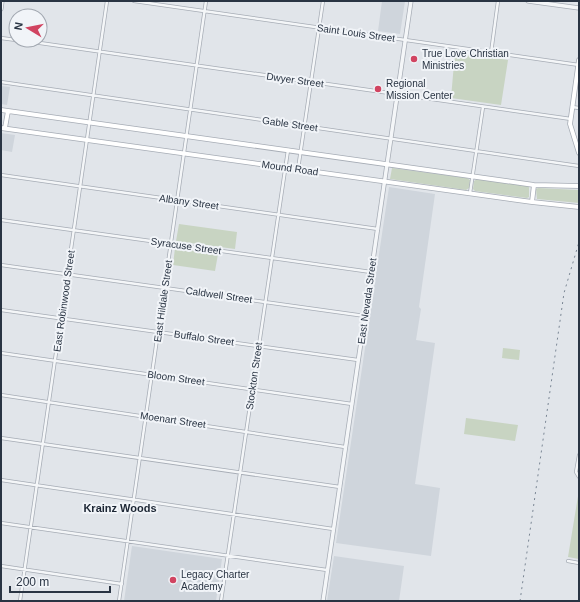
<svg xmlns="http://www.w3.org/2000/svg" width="580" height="602" font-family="Arial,sans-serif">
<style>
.built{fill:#cfd5dc}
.green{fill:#c8d4c2}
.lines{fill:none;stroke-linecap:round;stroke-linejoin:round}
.minor-casing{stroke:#a6acb5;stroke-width:4}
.tertiary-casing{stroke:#a6acb5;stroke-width:5}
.secondary-casing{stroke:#a6acb5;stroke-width:5.5}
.minor{stroke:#f4f6f8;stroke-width:2.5}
.tertiary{stroke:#f4f6f8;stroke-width:3.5}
.secondary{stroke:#fff;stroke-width:4}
.rail{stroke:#7a8694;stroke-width:1;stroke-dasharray:2 4;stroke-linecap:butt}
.poi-dot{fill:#d14461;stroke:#f1f4f8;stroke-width:1.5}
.labels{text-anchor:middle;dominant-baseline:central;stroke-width:4;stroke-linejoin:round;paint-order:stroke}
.street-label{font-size:10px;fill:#293443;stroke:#f1f4f8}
.poi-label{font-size:10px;fill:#293443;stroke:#f1f4f8;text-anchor:start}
.neighbourhood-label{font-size:11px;font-weight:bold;fill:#1b2533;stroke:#f1f4f8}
</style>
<rect width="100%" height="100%" fill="#e1e5ea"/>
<path class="built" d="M382,1H405L400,34L378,31Z
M1,86L10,87L7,105L1,104Z
M1,133L15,135L12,152L1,150Z
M389,187L435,194L419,307L421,309L416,340L435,343L415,484L440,488L431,556L336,543Z
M132,546L222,559L216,601H124Z
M334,556L404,566L399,601H327Z"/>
<path class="green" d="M455,52L508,60L501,105L451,98Z
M392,168L467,178L470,180L469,188L466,190L390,179Z
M477,179L529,186V197L527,198L475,191L473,189L474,181Z
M538,188L579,190V203L537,199L536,189Z
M179,224L237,232L235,249L176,241Z
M175,248L218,254L215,271L173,265Z
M503,348L520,350L519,360L502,358Z
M466,418L518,425L515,441L464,434Z
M579,490V559L568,557Z"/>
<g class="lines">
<defs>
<path id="minor" d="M134,1L579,65
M1,38L16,40
M19,40L571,119
M491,53L498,1
M1,82L579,166
M572,107L579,108
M298,169L323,1
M1,175L378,229
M470,193L483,107
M1,220L371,272
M1,265L365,316
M1,310L358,360
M1,353L352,404
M1,395L345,447
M1,438L340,487
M579,455L576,472L579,477
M1,480L333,529
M1,523L327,570
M568,561L579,563
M1,566L122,584
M20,601L107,1
M119,601L206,1
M221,601L288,150"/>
<path id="tertiary" d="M528,1L579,8
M1,9L2,1
M323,601L411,1"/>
<path id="secondary" d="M579,60L570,124L579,153
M1,110L534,185L579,186
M1,128L532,202L579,207
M5,128L8,111
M532,202L534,185"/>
</defs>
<use href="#minor" class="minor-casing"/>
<use href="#tertiary" class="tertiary-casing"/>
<use href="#secondary" class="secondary-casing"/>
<use href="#minor" class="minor"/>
<use href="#tertiary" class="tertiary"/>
<use href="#secondary" class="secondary"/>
<path class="rail" d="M520,601L564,293L579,242"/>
</g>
<g class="poi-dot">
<circle cx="414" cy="59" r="4"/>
<circle cx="378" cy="89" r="4"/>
<circle cx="173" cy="580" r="4"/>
</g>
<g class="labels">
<g class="street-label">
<text transform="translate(356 33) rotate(8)">Saint Louis Street</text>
<text transform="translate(295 80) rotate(8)">Dwyer Street</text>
<text transform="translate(290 124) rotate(8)">Gable Street</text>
<text transform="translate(290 168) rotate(8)">Mound Road</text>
<text transform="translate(189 202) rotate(8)">Albany Street</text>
<text transform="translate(186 246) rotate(8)">Syracuse Street</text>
<text transform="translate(219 295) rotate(8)">Caldwell Street</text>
<text transform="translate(64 301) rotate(-82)">East Robinwood Street</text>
<text transform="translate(163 301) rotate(-82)">East Hildale Street</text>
<text transform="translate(367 301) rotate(-82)">East Nevada Street</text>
<text transform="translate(204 338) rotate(8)">Buffalo Street</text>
<text transform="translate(254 376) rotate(-82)">Stockton Street</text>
<text transform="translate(176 378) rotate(8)">Bloom Street</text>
<text transform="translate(173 420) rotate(8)">Moenart Street</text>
</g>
<g class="poi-label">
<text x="422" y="53">True Love Christian<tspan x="422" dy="12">Ministries</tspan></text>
<text x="386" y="83">Regional<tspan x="386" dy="12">Mission Center</tspan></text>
<text x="181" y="574">Legacy Charter<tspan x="181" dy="12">Academy</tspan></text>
</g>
<g class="neighbourhood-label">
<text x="120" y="508">Krainz Woods</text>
</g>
</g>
<rect width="580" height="602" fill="none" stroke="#293443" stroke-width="4"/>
<g transform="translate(28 28) rotate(280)"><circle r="19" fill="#f1f4f8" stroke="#a1a7b0"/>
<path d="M0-3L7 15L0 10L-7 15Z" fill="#d14461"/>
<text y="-6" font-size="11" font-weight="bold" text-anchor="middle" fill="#293443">N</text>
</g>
<path d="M10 586v6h100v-6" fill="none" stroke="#293443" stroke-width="2"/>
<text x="16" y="586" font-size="12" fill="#293443" stroke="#f1f4f8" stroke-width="3" paint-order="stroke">200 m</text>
</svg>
